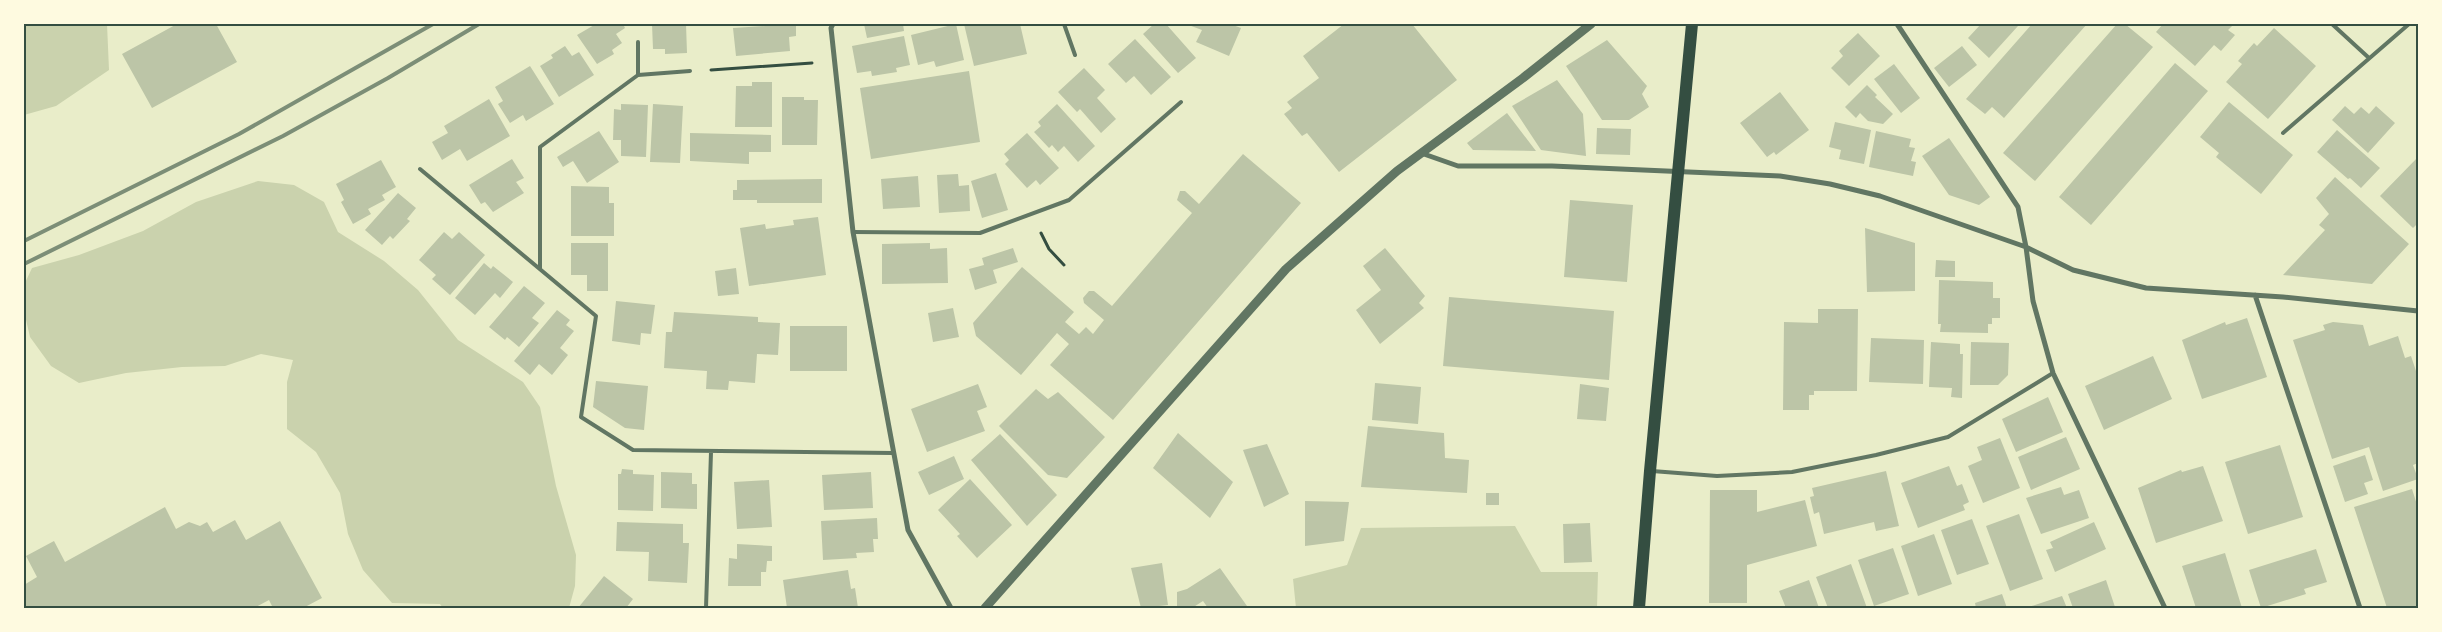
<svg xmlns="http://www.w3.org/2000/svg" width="2442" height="632" font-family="Quicksand,sans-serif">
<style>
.green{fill:#cad2ad}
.building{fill:#bcc5a7}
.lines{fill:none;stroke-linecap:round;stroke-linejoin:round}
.path{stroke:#344e41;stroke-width:3}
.service{stroke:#617663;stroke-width:4}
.minor{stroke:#617663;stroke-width:5}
.tertiary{stroke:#617663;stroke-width:9}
.primary{stroke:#344e41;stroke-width:12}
.rail{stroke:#7c8e77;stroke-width:4}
.neatline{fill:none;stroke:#344e41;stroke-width:2}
</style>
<rect width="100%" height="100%" fill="#e9edc9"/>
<path class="green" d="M24,24H107L109,70L56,106L24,115Z
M258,181L294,185L324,202L338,232L384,261L418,290L458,340L523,382L540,407L556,486L576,555L575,586L569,608H443L440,604L392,603L363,570L348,534L340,493L316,452L287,429V382L293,360L261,354L225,366L182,367L126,373L79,383L51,366L30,337L24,311V285L32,268L79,255L143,231L196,202Z
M1515,526L1541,572H1598L1597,608H1296L1293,579L1347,565L1361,528Z"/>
<path class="building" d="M177,24H216L237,62L152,108L122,54Z
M596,24H623L625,28L616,34L622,43L612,50L614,54L597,64L577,35Z
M652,24H686L687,53L665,54V49H653Z
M796,24V36L789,37L790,51L736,56L733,28Z
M864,24H903L904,31L867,38Z
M956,24L964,60L936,67L934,61L918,65L911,35Z
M964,24H1020L1027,54L974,66Z
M1154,24H1166L1196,58L1178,73L1143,34Z
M1186,24H1230L1241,28L1229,56L1196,42L1202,30Z
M1344,24H1412L1457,80L1339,172L1307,133L1302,136L1284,114L1292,108L1287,102L1319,78L1303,56Z
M1981,24H2016L2018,26L1989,58L1968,38Z
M2032,24H2087L2004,118L1992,107L1985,114L1966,99Z
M2117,24H2125L2153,47L2035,181L2003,153Z
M2163,24H2234L2228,30L2235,35L2221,51L2214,45L2195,66L2156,32Z
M2274,28L2316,66L2268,119L2226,82L2242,64L2238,61L2254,43L2257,46Z
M1858,33L1880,56L1849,86L1831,68L1843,56L1839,51Z
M904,36L910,65L896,68L897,72L872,76L871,71L857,73L852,46Z
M1135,39L1171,77L1151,95L1134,76L1126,83L1108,64Z
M1607,40L1647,86L1642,94L1649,107L1629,120H1602L1566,66Z
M565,46L572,56L579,52L594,75L559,97L540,66L553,58L551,55Z
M1962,46L1977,65L1949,87L1934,68Z
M2175,63L2208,91L2091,225L2059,197Z
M1894,64L1920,98L1901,113L1874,79Z
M530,66L554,104L526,121L523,115L510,123L498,104L503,101L495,87Z
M1084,68L1105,90L1097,98L1116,119L1101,133L1080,109L1077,112L1058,92Z
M969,71L980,142L871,159L860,88Z
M1557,80L1583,114L1586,156L1541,150L1512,106Z
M752,82H772V127H735L736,86H752Z
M1867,85L1877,95L1875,97L1893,114L1883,124L1868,121L1860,113L1856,118L1845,107Z
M1780,92L1809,130L1776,155L1774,152L1767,157L1740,123Z
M782,97H804V100H818L817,145H782Z
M489,99L510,136L467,161L460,149L442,160L432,142L448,133L444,126Z
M2229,102L2293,155L2261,194L2216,157L2219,153L2200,137Z
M621,104L648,105L646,157L621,156V140H613L614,109L621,110Z
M653,104L683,106L680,163L650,162Z
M1057,104L1095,146L1078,162L1064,146L1058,152L1052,145L1049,148L1034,132L1041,126L1038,122Z
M2345,106L2354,114L2361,107L2369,114L2376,106L2395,123L2368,153L2332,120Z
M1507,113L1536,151L1473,150L1467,143Z
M1835,122L1871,130L1864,164L1839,159L1841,150L1829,147Z
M1597,128L1631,129L1630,155L1596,154Z
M2337,130L2380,168L2361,188L2350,178L2348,179L2317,152Z
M599,131L619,162L587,183L573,161L563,167L557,157Z
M1876,131L1911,139L1909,147L1915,148L1911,161L1916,162L1913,176L1869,167Z
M690,133L771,135V152H749V164L690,161Z
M1027,133L1059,168L1040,185L1036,180L1027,188L1005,164L1009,160L1004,154Z
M1949,138L1990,197L1979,205L1949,195L1922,156Z
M1243,154L1301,203L1113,420L1050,365L1069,344L1057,333L1021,375L976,336L973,323L1022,267L1074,312L1065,322L1079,334L1086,327L1093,334L1104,320L1084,303L1083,298L1089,291H1094L1112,306L1192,213L1177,200L1180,191H1185L1199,204Z
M2418,157V223L2413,228L2380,196Z
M512,159L524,178L516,182L524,193L493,212L485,202L481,204L469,185Z
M381,160L396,187L382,195L385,200L368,209L371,214L353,224L341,202L344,200L336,184Z
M996,173L1008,210L982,218L971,181Z
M958,174L959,186L969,185L970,211L939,213L937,175Z
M918,176L920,207L883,209L881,179Z
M2335,177L2409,244L2372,284L2283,275L2325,230L2319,225L2329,214L2316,198Z
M822,179V203H757V200H733V190H737V180Z
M571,186L609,187V203H614V236H571Z
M398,193L416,208L407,219L410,221L393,239L390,236L382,245L365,230Z
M1570,200L1633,205L1627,282L1564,277Z
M818,217L826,275L749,286L740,228L765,224L766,229L794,225L793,220Z
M1865,228L1915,243V291L1867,292Z
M444,232L452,239L459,232L485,255L450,295L432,279L436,275L419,260Z
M571,243H608V291H587V275H571Z
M930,243V249L947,248L948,283L882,284V244Z
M1013,248L1018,262L993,270L997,283L975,290L969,269L984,265L982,258Z
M1385,248L1425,296L1419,303L1424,308L1380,344L1356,310L1381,290L1363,266Z
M1936,260L1955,261V277H1935Z
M484,263L491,269L493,266L513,282L500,298L495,293L475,315L455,298Z
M736,268L739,294L718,296L715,271Z
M1939,280L1993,282V298H2000V318H1992V324H1988V333L1940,332L1941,324H1938Z
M524,286L545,303L532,318L539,323L519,347L507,337L505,340L489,327Z
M1449,297L1614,311L1609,380L1443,366Z
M616,301L655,305L651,334L641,333L640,345L612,341Z
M953,308L959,337L933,342L928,313Z
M1818,309H1858L1857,391H1814V395H1809V410H1783L1784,322L1818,323Z
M557,310L570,320L566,325L574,331L560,348L568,355L552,375L539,364L530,375L514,361Z
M674,312L758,317V322L780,323L778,355L757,354L755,383L729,381L728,390L706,389L707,371L664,368L666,332H672Z
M2247,318L2267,377L2202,399L2182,340L2225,322L2226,325Z
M2333,322L2363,325L2369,346L2398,336L2405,358L2411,356L2418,377V463L2413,465L2418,479L2383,491L2369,447L2332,459L2293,340L2325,330L2323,325Z
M790,326H847V371H790Z
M1871,338L1924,340L1923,384L1869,382Z
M1931,342L1960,344V354H1963L1962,398L1951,397L1952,388L1929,387Z
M1971,342L2009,343L2008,375L1998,385H1970Z
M2153,356L2172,399L2104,430L2085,386Z
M596,381L648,386L644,430L625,428L593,407Z
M1375,383L1421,387L1418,424L1372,420Z
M978,384L987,407L977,411L985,431L927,452L911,409Z
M1580,384L1609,388L1606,421L1577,419Z
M1036,389L1048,399L1058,392L1105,437L1067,478L1048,475L999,426Z
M2048,397L2063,432L2016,452L2002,419Z
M1368,426L1444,433L1445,458L1469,460L1467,493L1361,487Z
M1178,433L1233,482L1210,518L1153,468Z
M1000,434L1057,495L1027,526L971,460Z
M2066,437L2080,469L2031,490L2018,457Z
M2000,438L2020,488L1983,503L1968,466L1982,460L1977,447Z
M1267,444L1289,494L1264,507L1243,450Z
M2280,445L2303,517L2248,534L2225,462Z
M2365,455L2373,480L2364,483L2368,494L2345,502L2333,466Z
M954,456L964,479L929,495L918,472Z
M1949,466L1957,486L1962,484L1969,502L1963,505L1965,510L1918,528L1901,483Z
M2203,466L2223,521L2156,543L2138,488L2181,470L2182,472Z
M622,469L633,470V474L654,475L653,511L618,510V474H621Z
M1886,471L1899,526L1876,531L1874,522L1824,534L1819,512L1814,514L1810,497L1814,496L1812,488Z
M661,472L692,473V484H697V509L661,508Z
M871,472L873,508L824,510L822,475Z
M970,479L1012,525L977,558L957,536L960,534L938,510Z
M769,480L772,527L737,529L734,482Z
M2061,487L2064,495L2079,490L2089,518L2041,534L2026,498Z
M2412,489L2418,508V608H2387L2354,507Z
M1710,490H1757V512L1805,500L1817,546L1747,565V603H1709Z
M1486,493H1499V505H1486Z
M1305,501L1349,502L1344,541L1305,546Z
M165,507L176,529L189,522L200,526L207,522L213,532L235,520L246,540L280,521L322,598L303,608H273L269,600L254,608H24V585L37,577L26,556L54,541L65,562Z
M2019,514L2043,579L2010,591L1986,526Z
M877,518L878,539H873L874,552L856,553L857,558L823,560L821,521Z
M1972,519L1989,564L1957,575L1941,530Z
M617,522L683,524V543H689L687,583L648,581L649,552L616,551Z
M2094,522L2106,549L2055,572L2046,550L2053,548L2050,542Z
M1590,523L1592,562L1564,563L1563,524Z
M1934,534L1952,584L1918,596L1901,546Z
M737,544L772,546V561H767L766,572H761V586H728L729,558L737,559Z
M1893,548L1909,594L1874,606L1858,560Z
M2316,549L2327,582L2304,589L2306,594L2261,608L2249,570Z
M2225,553L2242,608H2196L2182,566Z
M1162,563L1168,605L1141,608L1131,568Z
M1851,564L1867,608H1828L1816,577Z
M1220,568L1247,606L1244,608H1208L1203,601L1192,608H1177V592L1187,589Z
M848,570L851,589L855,588L858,608H787L783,580Z
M604,576L633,599L626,608H578Z
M1809,580L1819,608H1786L1779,591Z
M2106,580L2115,607L2073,608L2068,594Z
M2002,594L2007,608H1976L1975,603Z
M2062,596L2067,608H2026Z"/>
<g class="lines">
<path class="path" d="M711,70L812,63
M1041,233L1049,249L1064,265"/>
<path class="service" d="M1064,24L1075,55
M2332,24L2369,58
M638,42V75
M2283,133L2409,24
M420,169L596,316L581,417L633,450L893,453
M853,232L980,233L1069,200L1181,102
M540,269V147L638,75L690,71
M1652,471L1717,476L1792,472L1876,455L1948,437L2053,373
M706,608L711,452"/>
<path class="minor" d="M833,24L831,28L853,232L908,530L951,608
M1897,24L2018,207L2026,247L2033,301L2053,373L2165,608
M1421,153L1458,166H1552L1780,176L1830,184L1880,196L2026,247L2073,270L2146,288L2283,297L2418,311
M2255,295L2360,608"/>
<path class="tertiary" d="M985,608L1286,269L1397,171L1523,78L1591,24"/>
<path class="primary" d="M1639,608L1650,471L1692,24"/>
<path class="rail" d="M24,241L239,134L433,24
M24,264L283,136L388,78L479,24"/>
</g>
<rect width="2442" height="632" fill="none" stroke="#fefae0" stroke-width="50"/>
<rect x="25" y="25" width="2392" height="582" class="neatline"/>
</svg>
